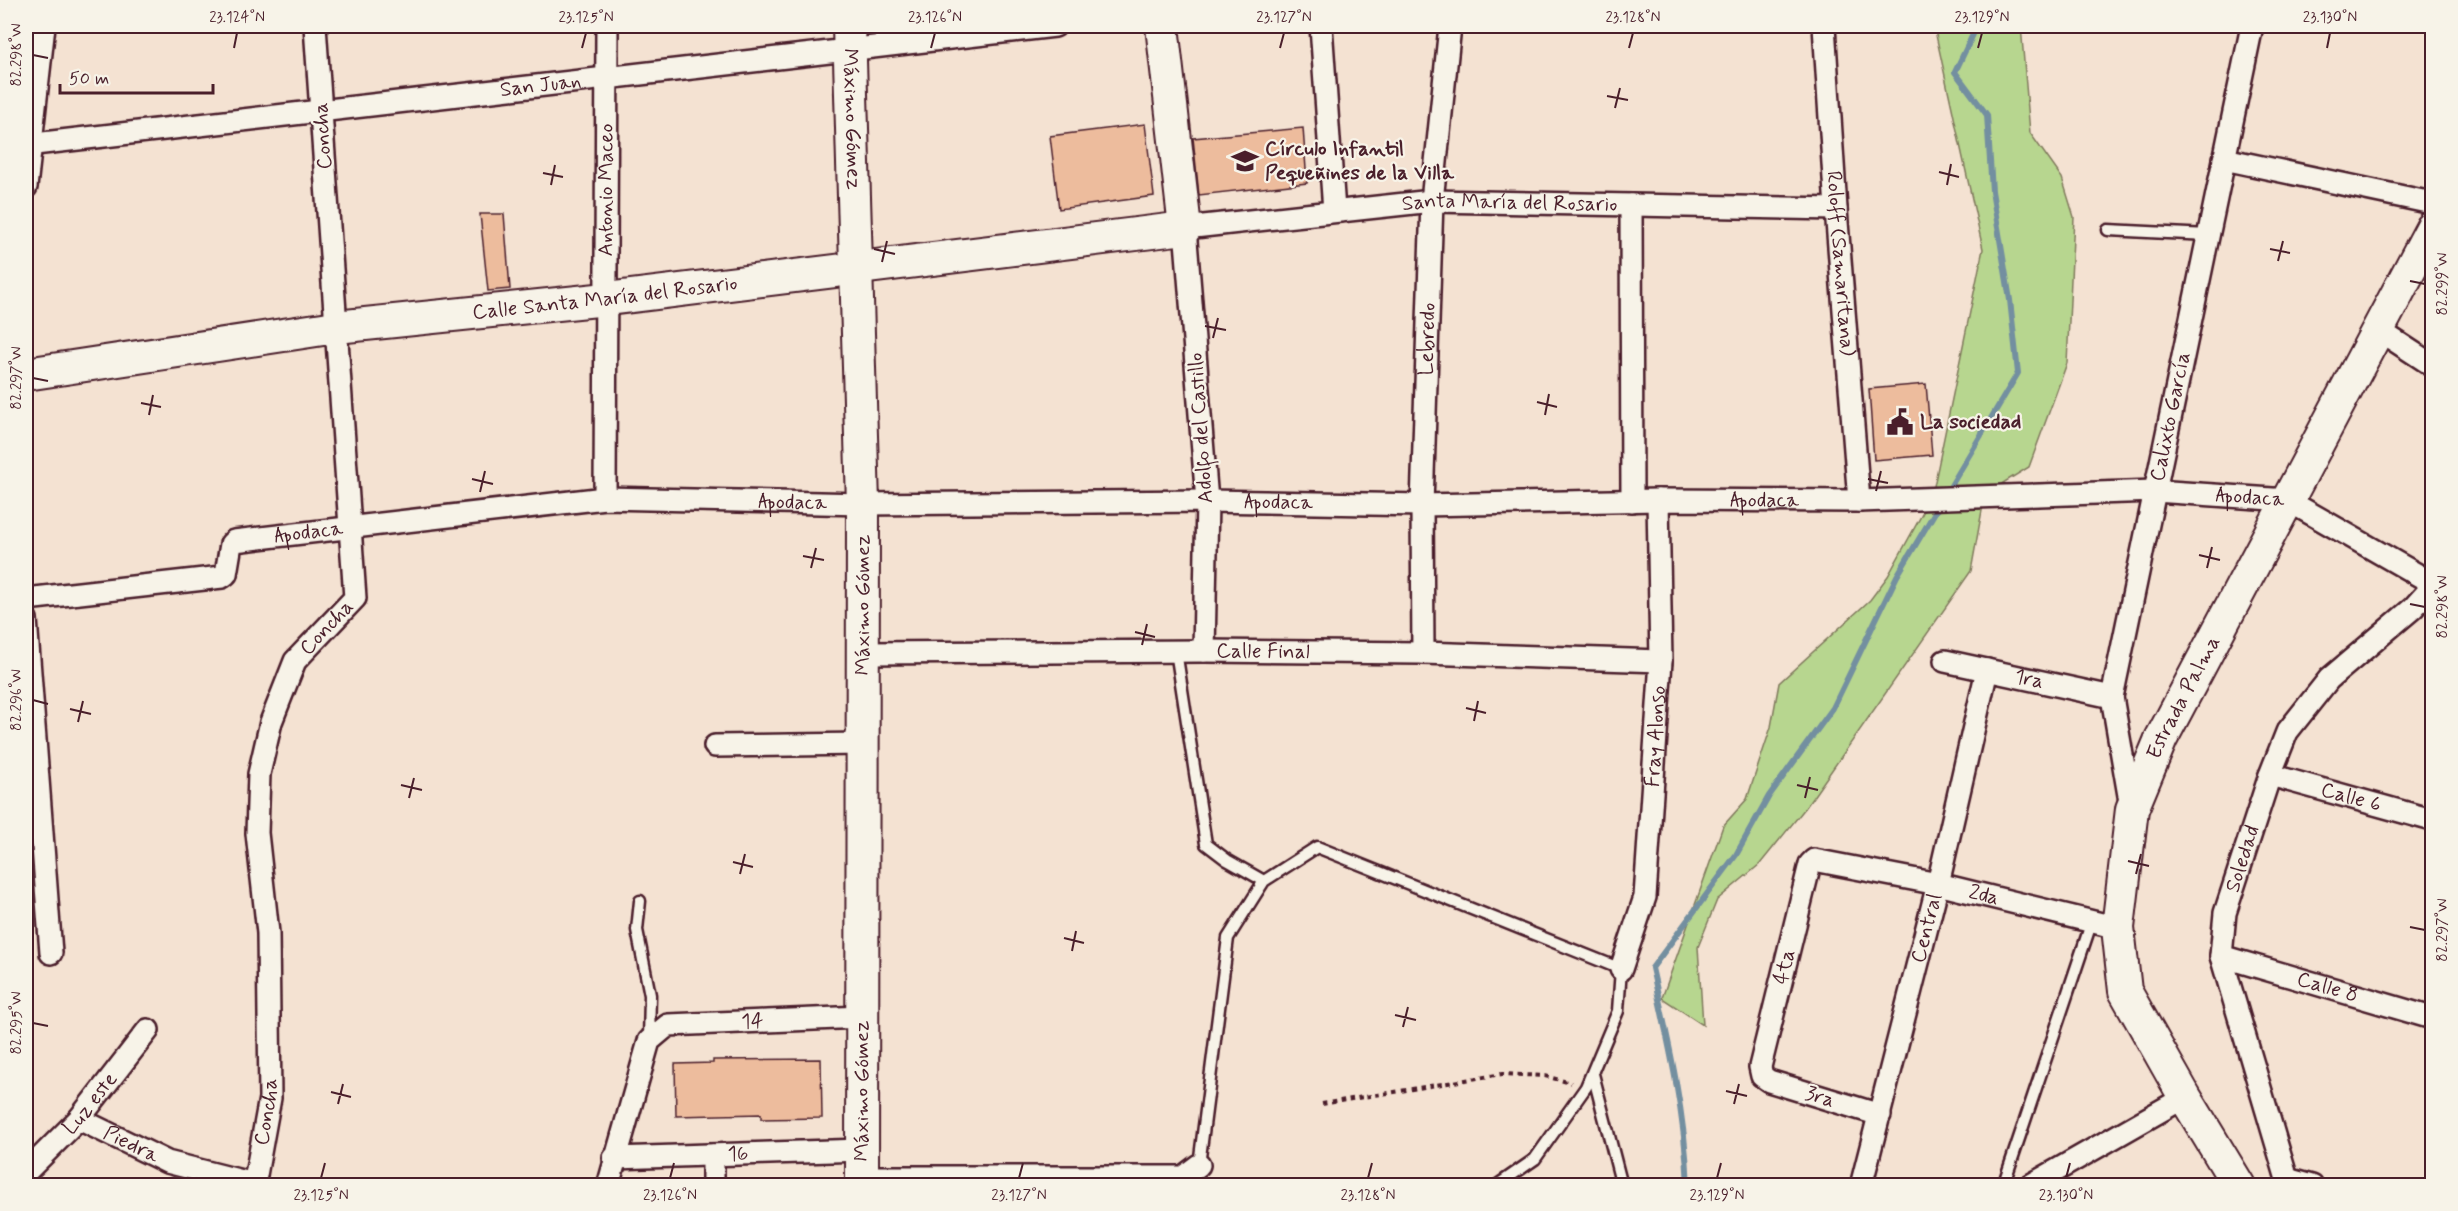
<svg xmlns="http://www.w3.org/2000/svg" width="2458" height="1211" font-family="Mynerve,sans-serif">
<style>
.green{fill:#b7d68f;stroke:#807a5d;stroke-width:1.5}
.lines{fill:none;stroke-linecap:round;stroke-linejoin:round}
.stream{stroke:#738fa0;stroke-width:6}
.building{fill:#edbc9d;stroke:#4a1f2b;stroke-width:1.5}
.lane-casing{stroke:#4a1f2b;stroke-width:15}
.street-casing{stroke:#4a1f2b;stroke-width:26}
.secondary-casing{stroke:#4a1f2b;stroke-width:36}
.path{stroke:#4a1f2b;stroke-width:4;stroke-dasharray:4.5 4.5;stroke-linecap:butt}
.lane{stroke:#f7f3e8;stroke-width:10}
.street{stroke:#f7f3e8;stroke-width:21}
.secondary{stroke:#f7f3e8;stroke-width:32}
.ticks{fill:none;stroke:#4a1f2b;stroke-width:2}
.labels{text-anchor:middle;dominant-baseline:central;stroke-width:4.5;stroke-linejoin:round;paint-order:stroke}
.street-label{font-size:21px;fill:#4a1f2b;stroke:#f7f3e8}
.poi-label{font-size:21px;font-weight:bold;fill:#4a1f2b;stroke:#f7f3e8;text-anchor:start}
.neatline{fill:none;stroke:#4a1f2b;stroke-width:2}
.ticks-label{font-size:15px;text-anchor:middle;fill:#4a1f2b}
</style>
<rect width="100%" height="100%" fill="#f4e2d2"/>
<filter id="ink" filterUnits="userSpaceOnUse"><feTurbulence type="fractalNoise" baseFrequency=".0167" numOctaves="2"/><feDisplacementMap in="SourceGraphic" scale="12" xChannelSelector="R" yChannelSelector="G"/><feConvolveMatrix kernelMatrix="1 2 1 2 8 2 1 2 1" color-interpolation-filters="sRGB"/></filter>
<g filter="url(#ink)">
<path class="green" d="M1934,26H2021L2030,133L2062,178L2074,217L2067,363L2029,467L1985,494L1971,571L1806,807L1760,864L1717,900L1698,947L1703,1025L1662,998L1723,826L1747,799L1771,727L1779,683L1870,600L1888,576L1932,496L1983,249Z"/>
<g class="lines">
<path class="stream" d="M1946,494L2018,373L2010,300L1992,191L1987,115L1955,72L1977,26
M1688,1186C1685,1112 1668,1039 1652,968L1736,855L1769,796L1833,708L1897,576L1941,502"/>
</g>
<path class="building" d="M1145,124L1154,196L1059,209L1050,136Z
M1303,128L1307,183L1199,195L1193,138Z
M480,214H504L510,289L488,291Z
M1926,384L1932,455L1874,460L1869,389Z
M821,1059L822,1118L761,1119V1114L676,1116L675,1064L713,1063V1060Z"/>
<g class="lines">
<defs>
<path id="lane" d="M2108,230L2208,235
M1176,651L1206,844L1227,860L1264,881
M640,901L637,930L650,995L649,1040
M1593,1074L1622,1186
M1199,1165L1228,938L1264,881L1317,847L1621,969L1618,1011L1586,1087L1535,1159L1496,1186
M2003,1186L2092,921"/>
<g id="street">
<path d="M1321,26L1334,211"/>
<path id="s1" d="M1824,26L1836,209L1859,501"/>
<path id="s2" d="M26,145L1055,26"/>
<path d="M2224,159L2432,203"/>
<path d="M26,187L44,26"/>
<path d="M1631,205L1632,501"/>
<path d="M2377,329L2432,365"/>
<path id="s3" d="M605,498L607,26"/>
<path id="s4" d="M26,599L222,577L226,574L231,544L234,541L605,498L863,504L1207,501L1422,505L1658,500L1859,501L2155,491L2287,500L2432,583"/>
<path d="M26,619L51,953"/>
<path id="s5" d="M1204,651L1207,501L1185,228L1432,201L1836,209"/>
<path id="s6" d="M864,653L1204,651L1423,653L1661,661"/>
<path id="s7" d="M1423,653L1422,505L1432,201L1450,26"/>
<path id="s8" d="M1945,661L2112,697"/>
<path d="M715,746L863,744"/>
<path id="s9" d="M2270,775L2432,820"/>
<path id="s10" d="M2131,807L2112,697L2252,26"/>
<path id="s11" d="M2221,956L2432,1018"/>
<path id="s12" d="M1621,969L1645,897L1661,661L1658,500"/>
<path id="s13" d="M1880,1115L1769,1081L1762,1076L1760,1067L1810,864L1814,860L1938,884L2118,928"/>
<path id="s14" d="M79,1119L167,1162L254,1184"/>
<path id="s15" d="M614,1158L862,1150"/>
<path id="s16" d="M26,1172L79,1119L148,1030"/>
<path d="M862,1177H1183L1199,1165"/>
<path d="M2287,1179L2312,1186"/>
<path id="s17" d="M254,1186L270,1098L268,933L257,833L259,774L271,722L295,661L355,598L315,26"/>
<path id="s18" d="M608,1186L649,1041L668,1025L862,1017"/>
<path d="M713,1186V1155"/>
<path id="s19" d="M1861,1186L1938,884L1987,670"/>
<path d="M2029,1186L2185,1097"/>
<path id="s20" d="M2289,1186L2221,956L2225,913L2270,775L2287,732L2329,679L2413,608L2432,587"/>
</g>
<g id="secondary">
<path id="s21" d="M849,26L863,504L862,1186"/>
<path id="s22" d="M26,374L336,327L607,299L1185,228L1162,26"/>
<path id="s23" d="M2239,1186L2185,1097L2125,991L2118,928L2132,809L2161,739L2432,228"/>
</g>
</defs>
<use href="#lane" class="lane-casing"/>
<use href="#street" class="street-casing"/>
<use href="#secondary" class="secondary-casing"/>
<path class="path" d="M1322,1104L1502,1074L1545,1076L1571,1083"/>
<use href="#lane" class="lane"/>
<use href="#street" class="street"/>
<use href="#secondary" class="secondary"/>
</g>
</g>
<path class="ticks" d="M234,48L237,33M582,48L586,33M931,48L935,33M1280,48L1284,33M1629,48L1633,33M1978,48L1982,33M2327,48L2330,33M33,55L48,58M1607,96L1628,100M1615,108L1620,88M1939,172L1959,177M543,173L563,177M551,185L555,165M1947,185L1951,164M874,249L895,254M2270,249L2290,253M2278,261L2283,241M882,262L887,241M2410,281L2425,284M1205,326L1226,330M1213,338L1218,318M33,378L48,381M1537,402L1557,407M141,403L161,407M149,415L153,395M1545,415L1549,394M472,479L493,484M1868,479L1888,483M1876,491L1881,471M480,492L485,471M2199,555L2220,560M803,556L824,560M811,568L816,548M2207,568L2212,547M2410,604L2425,607M1135,632L1155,637M1142,645L1147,624M33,700L48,704M1466,708L1486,713M70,709L91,714M1474,721L1478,701M78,722L83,701M401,785L422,790M1797,785L1818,790M409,798L414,778M1805,798L1810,777M2128,861L2149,866M733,862L753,867M740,874L745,854M2136,874L2141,854M2410,927L2425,930M1064,938L1084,943M1072,951L1076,931M1395,1015L1416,1020M33,1023L48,1026M1403,1027L1408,1007M1726,1091L1747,1096M331,1092L351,1097M338,1104L343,1084M1734,1104L1739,1084M321,1178L325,1163M670,1178L674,1163M1019,1178L1023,1163M1368,1178L1372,1163M1717,1178L1721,1163M2066,1178L2070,1163"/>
<defs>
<symbol id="school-bare" viewBox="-9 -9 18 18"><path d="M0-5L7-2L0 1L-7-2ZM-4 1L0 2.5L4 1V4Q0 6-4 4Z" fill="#4a1f2b" stroke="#f7f3e8" stroke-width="2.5" paint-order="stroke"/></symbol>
<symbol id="civic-bare" viewBox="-9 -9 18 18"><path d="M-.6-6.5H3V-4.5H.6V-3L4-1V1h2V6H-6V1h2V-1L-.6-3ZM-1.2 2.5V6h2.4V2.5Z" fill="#4a1f2b" stroke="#f7f3e8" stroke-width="2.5" paint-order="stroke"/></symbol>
</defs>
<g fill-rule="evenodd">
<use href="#school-bare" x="1226" y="142" width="38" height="38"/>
<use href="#civic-bare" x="1881" y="403" width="38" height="38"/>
</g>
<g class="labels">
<g class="street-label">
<text stroke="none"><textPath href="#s2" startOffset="518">San Juan</textPath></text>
<text stroke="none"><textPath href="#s21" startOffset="93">Máximo Gómez</textPath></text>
<text transform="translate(323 136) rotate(-94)">Concha</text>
<text stroke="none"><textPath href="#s3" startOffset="308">Antonio Maceo</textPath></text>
<text stroke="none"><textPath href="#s5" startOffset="750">Santa María del Rosario</textPath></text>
<text stroke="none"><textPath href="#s1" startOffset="238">Roloff (Samaritana)</textPath></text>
<text stroke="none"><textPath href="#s22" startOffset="584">Calle Santa María del Rosario</textPath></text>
<text stroke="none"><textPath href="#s7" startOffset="314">Lebredo</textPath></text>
<text stroke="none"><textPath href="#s10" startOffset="398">Calixto García</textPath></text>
<text transform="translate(1201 428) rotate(-94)">Adolfo del Castillo</text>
<text stroke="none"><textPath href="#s4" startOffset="2256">Apodaca</textPath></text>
<text stroke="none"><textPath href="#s4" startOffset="1770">Apodaca</textPath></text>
<text stroke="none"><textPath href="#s4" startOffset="798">Apodaca</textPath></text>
<text stroke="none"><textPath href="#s4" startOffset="1284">Apodaca</textPath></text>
<text stroke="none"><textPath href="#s4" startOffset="312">Apodaca</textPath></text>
<text transform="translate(863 605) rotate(-90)">Máximo Gómez</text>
<text stroke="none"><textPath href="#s17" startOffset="579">Concha</textPath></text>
<text stroke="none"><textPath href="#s6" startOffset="399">Calle Final</textPath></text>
<text stroke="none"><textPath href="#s8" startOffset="86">1ra</textPath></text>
<text stroke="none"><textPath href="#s23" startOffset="532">Estrada Palma</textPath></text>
<text stroke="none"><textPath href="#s12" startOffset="237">Fray Alonso</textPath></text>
<text stroke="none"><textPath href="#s9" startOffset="84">Calle 6</textPath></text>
<text stroke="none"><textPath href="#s20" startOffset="340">Soledad</textPath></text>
<text stroke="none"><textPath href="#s13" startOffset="522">2da</textPath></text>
<text stroke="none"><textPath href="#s19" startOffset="266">Central</textPath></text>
<text stroke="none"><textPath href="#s13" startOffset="237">4ta</textPath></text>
<text stroke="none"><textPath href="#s11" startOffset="111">Calle 8</textPath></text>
<text stroke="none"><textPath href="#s18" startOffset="260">14</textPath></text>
<text transform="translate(862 1091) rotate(-90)">Máximo Gómez</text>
<text transform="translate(1820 1097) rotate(18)">3ra</text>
<text stroke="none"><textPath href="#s16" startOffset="94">Luz este</textPath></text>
<text stroke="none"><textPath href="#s17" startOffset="75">Concha</textPath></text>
<text stroke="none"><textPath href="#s14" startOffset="58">Piedra</textPath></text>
<text stroke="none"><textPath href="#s15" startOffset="124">16</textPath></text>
</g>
<g class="poi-label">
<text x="1265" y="149">Círculo Infantil<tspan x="1265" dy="24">Pequeñines de la Villa</tspan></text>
<text x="1920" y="422">La sociedad</text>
</g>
</g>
<rect width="2458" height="1211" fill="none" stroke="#f7f3e8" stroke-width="66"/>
<path d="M60 84v9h153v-9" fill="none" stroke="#4a1f2b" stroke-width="3"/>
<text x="69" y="84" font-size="18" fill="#4a1f2b" stroke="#f7f3e8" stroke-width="4.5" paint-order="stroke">50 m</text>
<rect x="33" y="33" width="2392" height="1145" class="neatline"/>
<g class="ticks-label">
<text x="237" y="22">23.124°N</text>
<text x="586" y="22">23.125°N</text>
<text x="935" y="22">23.126°N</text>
<text x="1284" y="22">23.127°N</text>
<text x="1633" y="22">23.128°N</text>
<text x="1982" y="22">23.129°N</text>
<text x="2330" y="22">23.130°N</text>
<text transform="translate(16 55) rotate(-90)" y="5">82.298°W</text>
<text transform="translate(2442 284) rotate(-90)" y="5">82.299°W</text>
<text transform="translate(16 378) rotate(-90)" y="5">82.297°W</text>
<text transform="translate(2442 607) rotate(-90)" y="5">82.298°W</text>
<text transform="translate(16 700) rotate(-90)" y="5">82.296°W</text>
<text transform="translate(2442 930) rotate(-90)" y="5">82.297°W</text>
<text transform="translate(16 1023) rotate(-90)" y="5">82.295°W</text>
<text x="321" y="1200">23.125°N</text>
<text x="670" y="1200">23.126°N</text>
<text x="1019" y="1200">23.127°N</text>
<text x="1368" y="1200">23.128°N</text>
<text x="1717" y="1200">23.129°N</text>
<text x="2066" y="1200">23.130°N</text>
</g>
</svg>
